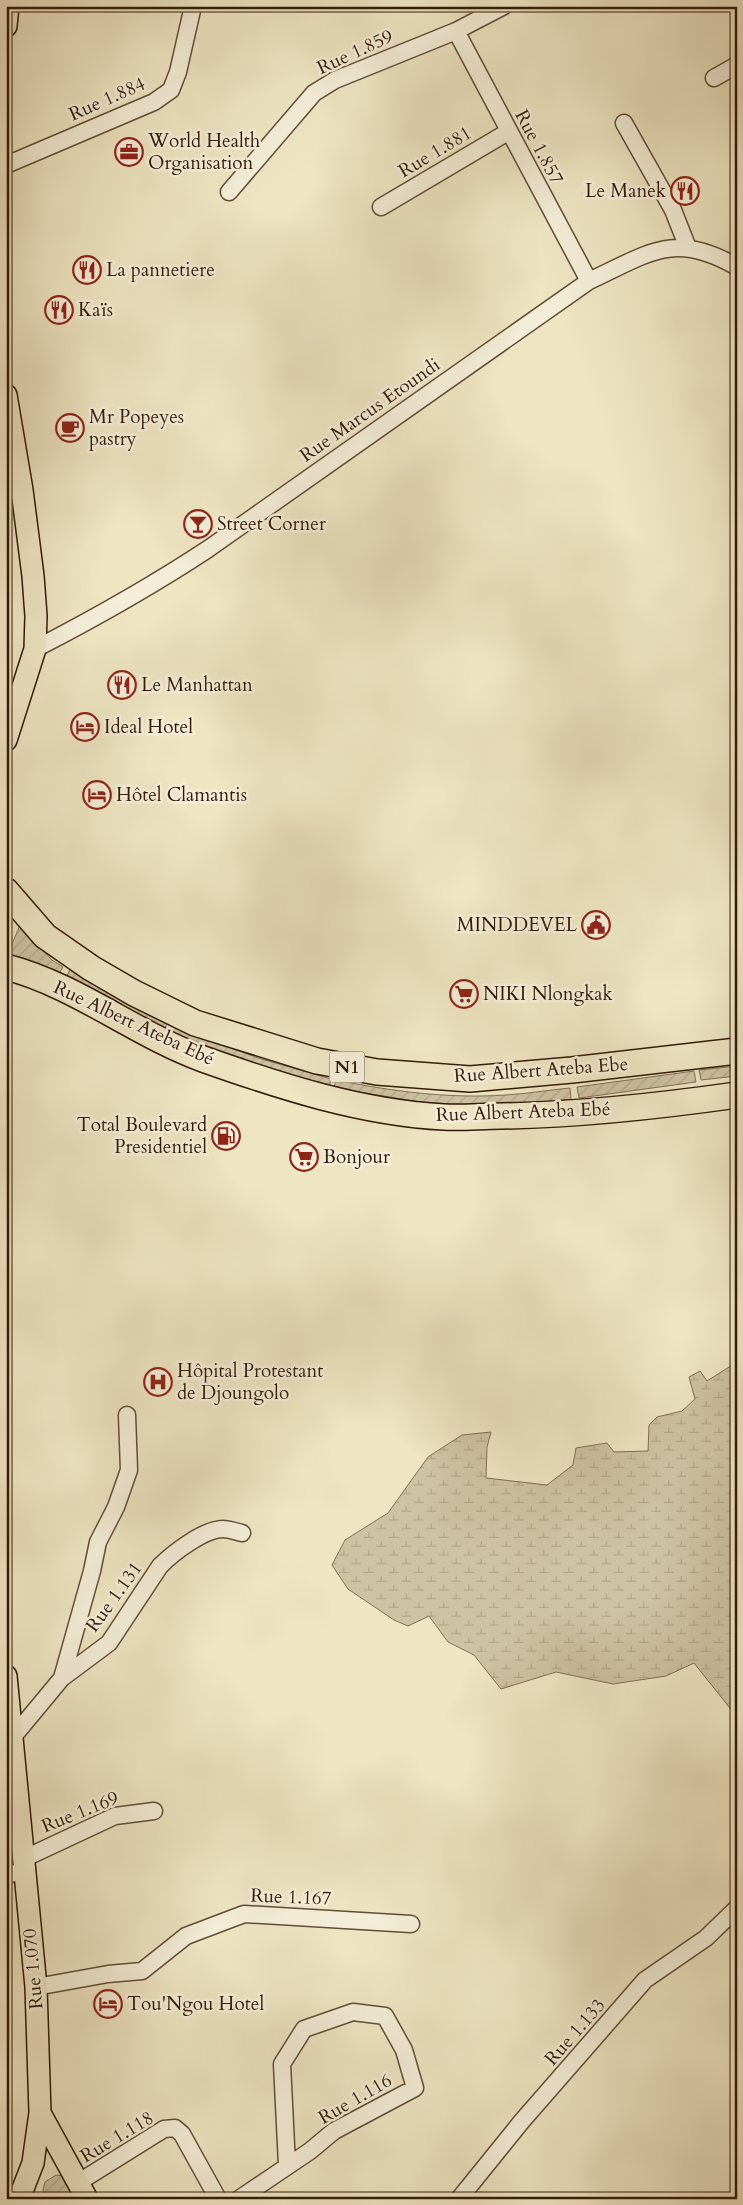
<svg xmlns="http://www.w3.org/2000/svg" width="743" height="2205" font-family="Cardo,serif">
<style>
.wetland{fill:url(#wetland-marsh);stroke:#816e57}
.garden{fill:url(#garden-furrows);stroke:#816e57}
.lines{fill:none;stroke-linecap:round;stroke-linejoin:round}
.minor-casing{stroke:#624d38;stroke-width:19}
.major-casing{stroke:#341a0a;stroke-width:24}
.highway-casing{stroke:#341a0a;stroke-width:28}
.minor{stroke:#f4eed8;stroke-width:16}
.major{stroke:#eee5c3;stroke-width:21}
.highway{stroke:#eee5c3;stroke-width:25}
.labels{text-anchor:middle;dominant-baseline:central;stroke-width:5;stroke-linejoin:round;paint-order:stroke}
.shield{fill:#f4eed8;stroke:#6e5a48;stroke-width:1}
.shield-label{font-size:18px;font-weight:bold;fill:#341a0a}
.street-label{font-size:19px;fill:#341a0a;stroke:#f4eed8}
.poi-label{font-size:19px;fill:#341a0a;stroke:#f4eed8;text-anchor:start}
</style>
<defs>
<pattern id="wetland-marsh" width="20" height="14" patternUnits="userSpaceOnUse" patternTransform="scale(1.25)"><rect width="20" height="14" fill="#cec2a4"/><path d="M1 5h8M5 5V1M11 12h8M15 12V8" fill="none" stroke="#b2a68c"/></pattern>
<pattern id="garden-furrows" width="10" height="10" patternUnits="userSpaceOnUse" patternTransform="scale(1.25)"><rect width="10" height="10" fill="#cec2a4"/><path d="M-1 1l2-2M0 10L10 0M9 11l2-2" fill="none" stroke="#b2a68c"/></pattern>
</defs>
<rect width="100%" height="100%" fill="#eee5c3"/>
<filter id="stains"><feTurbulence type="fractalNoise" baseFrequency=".004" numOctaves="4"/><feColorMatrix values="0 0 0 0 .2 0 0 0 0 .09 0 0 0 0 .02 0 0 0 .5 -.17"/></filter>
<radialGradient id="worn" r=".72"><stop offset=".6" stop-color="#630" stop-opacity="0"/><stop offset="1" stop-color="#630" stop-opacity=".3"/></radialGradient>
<path class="wetland" d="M737,1362V1717L694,1663L666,1676L613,1684L556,1672L501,1689L474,1655L448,1642L429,1616L408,1626L394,1620L348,1589L332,1565L345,1540L388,1513L428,1457L462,1435L491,1432L487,1447L486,1478L547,1485L573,1465L576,1448L607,1443L614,1452L648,1451L649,1425L657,1417L682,1411L695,1399L689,1377L700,1371L707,1381Z"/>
<path class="garden" d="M20,925L52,960L63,967L58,975L6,958Z
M70,970L139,1010L167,1023L164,1031L65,979Z
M172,1025L258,1058L331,1079L329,1087L257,1066L169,1033Z
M737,1066V1076L701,1080L699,1070Z
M694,1071L696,1082L579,1098L577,1087Z
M336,1080C390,1091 449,1099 505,1095C526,1094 548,1090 570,1088L571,1099L503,1106L427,1103L334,1088Z
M56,2175L64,2176L73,2194L71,2199H46L43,2191L45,2182Z"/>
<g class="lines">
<defs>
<path id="minor" d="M456,31L589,281
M714,78L737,65
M624,123L673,210L688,248
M6,165L154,102L171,90L178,72L193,6
M229,192L314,93L335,80L456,31L504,6
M381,207L508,132
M6,492L22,490
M35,649C95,618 152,586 208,549L589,281C648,254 673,230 737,267
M62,1678L92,1571L98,1542L116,1507L129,1470L127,1415
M13,1737L62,1678L109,1643L160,1566C173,1553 204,1529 223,1529C229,1529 237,1532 242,1533
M23,1859L115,1816L154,1811
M6,1875L24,1871
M36,1987L108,1974L142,1971L186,1936L244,1914L411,1924
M79,2182L164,2129L175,2128L182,2134L218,2199
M239,2199L310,2151L334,2131L415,2088L404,2050L385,2016L353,2012L304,2029L282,2064L287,2165
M459,2199L522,2121L645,1980L706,1938L737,1908"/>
<path id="major" d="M6,26L8,6
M6,395L22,490L33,576L36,616L35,649L6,740
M6,1676L36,1987L40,2113L33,2163L19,2199
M40,2113L87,2199"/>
<path id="highway" d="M6,891L45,936L91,968L134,993L195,1023L317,1061L377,1072L470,1079L572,1070L737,1051
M6,967C76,985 135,1034 203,1059C279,1086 362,1113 444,1117C463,1118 482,1116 501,1116C580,1115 659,1106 737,1095"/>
</defs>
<use href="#minor" class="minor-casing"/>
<use href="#major" class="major-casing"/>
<use href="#highway" class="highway-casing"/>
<use href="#minor" class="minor"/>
<use href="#major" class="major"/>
<use href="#highway" class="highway"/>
</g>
<defs>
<symbol id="office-ring" viewBox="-11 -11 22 22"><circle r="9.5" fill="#f4eed8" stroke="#8f2418" stroke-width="1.5"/><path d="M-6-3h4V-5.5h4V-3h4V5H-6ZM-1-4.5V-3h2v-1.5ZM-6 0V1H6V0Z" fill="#8f2418"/></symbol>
<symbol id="restaurant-ring" viewBox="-11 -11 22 22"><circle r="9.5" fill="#f4eed8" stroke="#8f2418" stroke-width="1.5"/><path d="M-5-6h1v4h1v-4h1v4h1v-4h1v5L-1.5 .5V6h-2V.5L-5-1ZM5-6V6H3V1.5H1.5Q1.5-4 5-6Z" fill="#8f2418"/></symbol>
<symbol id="cafe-ring" viewBox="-11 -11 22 22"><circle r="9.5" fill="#f4eed8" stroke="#8f2418" stroke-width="1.5"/><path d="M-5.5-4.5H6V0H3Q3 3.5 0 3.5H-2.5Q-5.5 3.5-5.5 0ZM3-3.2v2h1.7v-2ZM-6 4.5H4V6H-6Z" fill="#8f2418"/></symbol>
<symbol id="bar-ring" viewBox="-11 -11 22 22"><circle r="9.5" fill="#f4eed8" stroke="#8f2418" stroke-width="1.5"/><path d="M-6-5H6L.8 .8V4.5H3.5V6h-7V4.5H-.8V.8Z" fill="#8f2418"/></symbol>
<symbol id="hotel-ring" viewBox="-11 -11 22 22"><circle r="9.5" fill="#f4eed8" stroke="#8f2418" stroke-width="1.5"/><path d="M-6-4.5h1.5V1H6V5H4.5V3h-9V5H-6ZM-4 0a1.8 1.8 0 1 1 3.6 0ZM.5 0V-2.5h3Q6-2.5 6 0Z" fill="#8f2418"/></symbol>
<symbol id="civic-ring" viewBox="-11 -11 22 22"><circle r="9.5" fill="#f4eed8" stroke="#8f2418" stroke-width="1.5"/><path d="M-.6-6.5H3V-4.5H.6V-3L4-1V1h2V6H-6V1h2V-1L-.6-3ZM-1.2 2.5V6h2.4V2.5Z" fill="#8f2418"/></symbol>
<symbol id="supermarket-ring" viewBox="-11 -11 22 22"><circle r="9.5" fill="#f4eed8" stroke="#8f2418" stroke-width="1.5"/><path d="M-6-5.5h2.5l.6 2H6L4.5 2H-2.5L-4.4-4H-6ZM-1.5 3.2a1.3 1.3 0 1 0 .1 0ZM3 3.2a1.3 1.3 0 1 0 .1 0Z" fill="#8f2418"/></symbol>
<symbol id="fuel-ring" viewBox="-11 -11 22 22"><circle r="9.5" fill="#f4eed8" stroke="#8f2418" stroke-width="1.5"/><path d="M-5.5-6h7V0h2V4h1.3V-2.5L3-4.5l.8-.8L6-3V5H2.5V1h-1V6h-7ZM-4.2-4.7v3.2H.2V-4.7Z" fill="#8f2418"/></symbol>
<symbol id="hospital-ring" viewBox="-11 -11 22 22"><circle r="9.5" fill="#f4eed8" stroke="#8f2418" stroke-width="1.5"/><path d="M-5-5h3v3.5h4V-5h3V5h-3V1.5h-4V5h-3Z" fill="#8f2418"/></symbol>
</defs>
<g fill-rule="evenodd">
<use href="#office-ring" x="113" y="136" width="32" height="32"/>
<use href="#restaurant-ring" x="669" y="175" width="32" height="32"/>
<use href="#restaurant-ring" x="71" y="254" width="32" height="32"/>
<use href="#restaurant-ring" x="43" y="294" width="32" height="32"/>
<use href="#cafe-ring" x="54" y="412" width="32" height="32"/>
<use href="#bar-ring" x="182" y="508" width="32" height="32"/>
<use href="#restaurant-ring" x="106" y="669" width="32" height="32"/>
<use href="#hotel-ring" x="69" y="711" width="32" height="32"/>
<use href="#hotel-ring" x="81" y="779" width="32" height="32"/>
<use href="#civic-ring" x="580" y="909" width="32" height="32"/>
<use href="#supermarket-ring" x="448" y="978" width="32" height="32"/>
<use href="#fuel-ring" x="210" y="1120" width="32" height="32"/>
<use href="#supermarket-ring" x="288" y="1141" width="32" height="32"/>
<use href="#hospital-ring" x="142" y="1366" width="32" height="32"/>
<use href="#hotel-ring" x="92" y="1988" width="32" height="32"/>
</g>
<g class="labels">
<rect class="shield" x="329.5" y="1051.5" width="35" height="31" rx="4"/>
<g class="shield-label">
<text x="347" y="1067">N1</text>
</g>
<g class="street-label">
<text transform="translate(355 52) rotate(-25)">Rue 1.859</text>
<text transform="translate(107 99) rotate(-24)">Rue 1.884</text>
<text transform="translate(539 147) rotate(62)">Rue 1.857</text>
<text transform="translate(435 152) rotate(-31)">Rue 1.881</text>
<text transform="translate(370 410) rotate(-35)">Rue Marcus Etoundi</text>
<text transform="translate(134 1023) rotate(25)">Rue Albert Ateba Ebé</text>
<text transform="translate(541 1070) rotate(-4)">Rue Albert Ateba Ebe</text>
<text transform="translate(523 1112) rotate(-2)">Rue Albert Ateba Ebé</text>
<text transform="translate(114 1597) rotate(-54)">Rue 1.131</text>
<text transform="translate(80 1812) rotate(-22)">Rue 1.169</text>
<text transform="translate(291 1897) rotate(2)">Rue 1.167</text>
<text transform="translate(33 1969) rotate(-95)">Rue 1.070</text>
<text transform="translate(575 2032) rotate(-49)">Rue 1.133</text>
<text transform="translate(355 2099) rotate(-30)">Rue 1.116</text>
<text transform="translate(117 2137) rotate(-31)">Rue 1.118</text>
</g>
<g class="poi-label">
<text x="148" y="141">World Health<tspan x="148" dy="22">Organisation</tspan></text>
<text x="666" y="191" text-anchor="end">Le Manek</text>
<text x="106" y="270">La pannetiere</text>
<text x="78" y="310">Kaïs</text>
<text x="89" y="417">Mr Popeyes<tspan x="89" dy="22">pastry</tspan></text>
<text x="217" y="524">Street Corner</text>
<text x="141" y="685">Le Manhattan</text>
<text x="104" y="727">Ideal Hotel</text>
<text x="116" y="795">Hôtel Clamantis</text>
<text x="577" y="925" text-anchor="end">MINDDEVEL</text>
<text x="483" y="994">NIKI Nlongkak</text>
<text x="207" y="1125" text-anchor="end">Total Boulevard<tspan x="207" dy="22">Presidentiel</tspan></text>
<text x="323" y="1157">Bonjour</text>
<text x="177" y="1371">Hôpital Protestant<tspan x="177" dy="22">de Djoungolo</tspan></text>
<text x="127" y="2004">Tou'Ngou Hotel</text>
</g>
</g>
<rect width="743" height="2205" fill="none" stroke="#eee5c3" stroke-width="25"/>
<rect x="8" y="8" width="728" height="2190" fill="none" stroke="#341a0a" stroke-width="2.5"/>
<rect x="12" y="12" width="718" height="2180" fill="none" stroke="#341a0a"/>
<rect width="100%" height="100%" filter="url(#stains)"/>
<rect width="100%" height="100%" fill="url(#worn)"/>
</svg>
